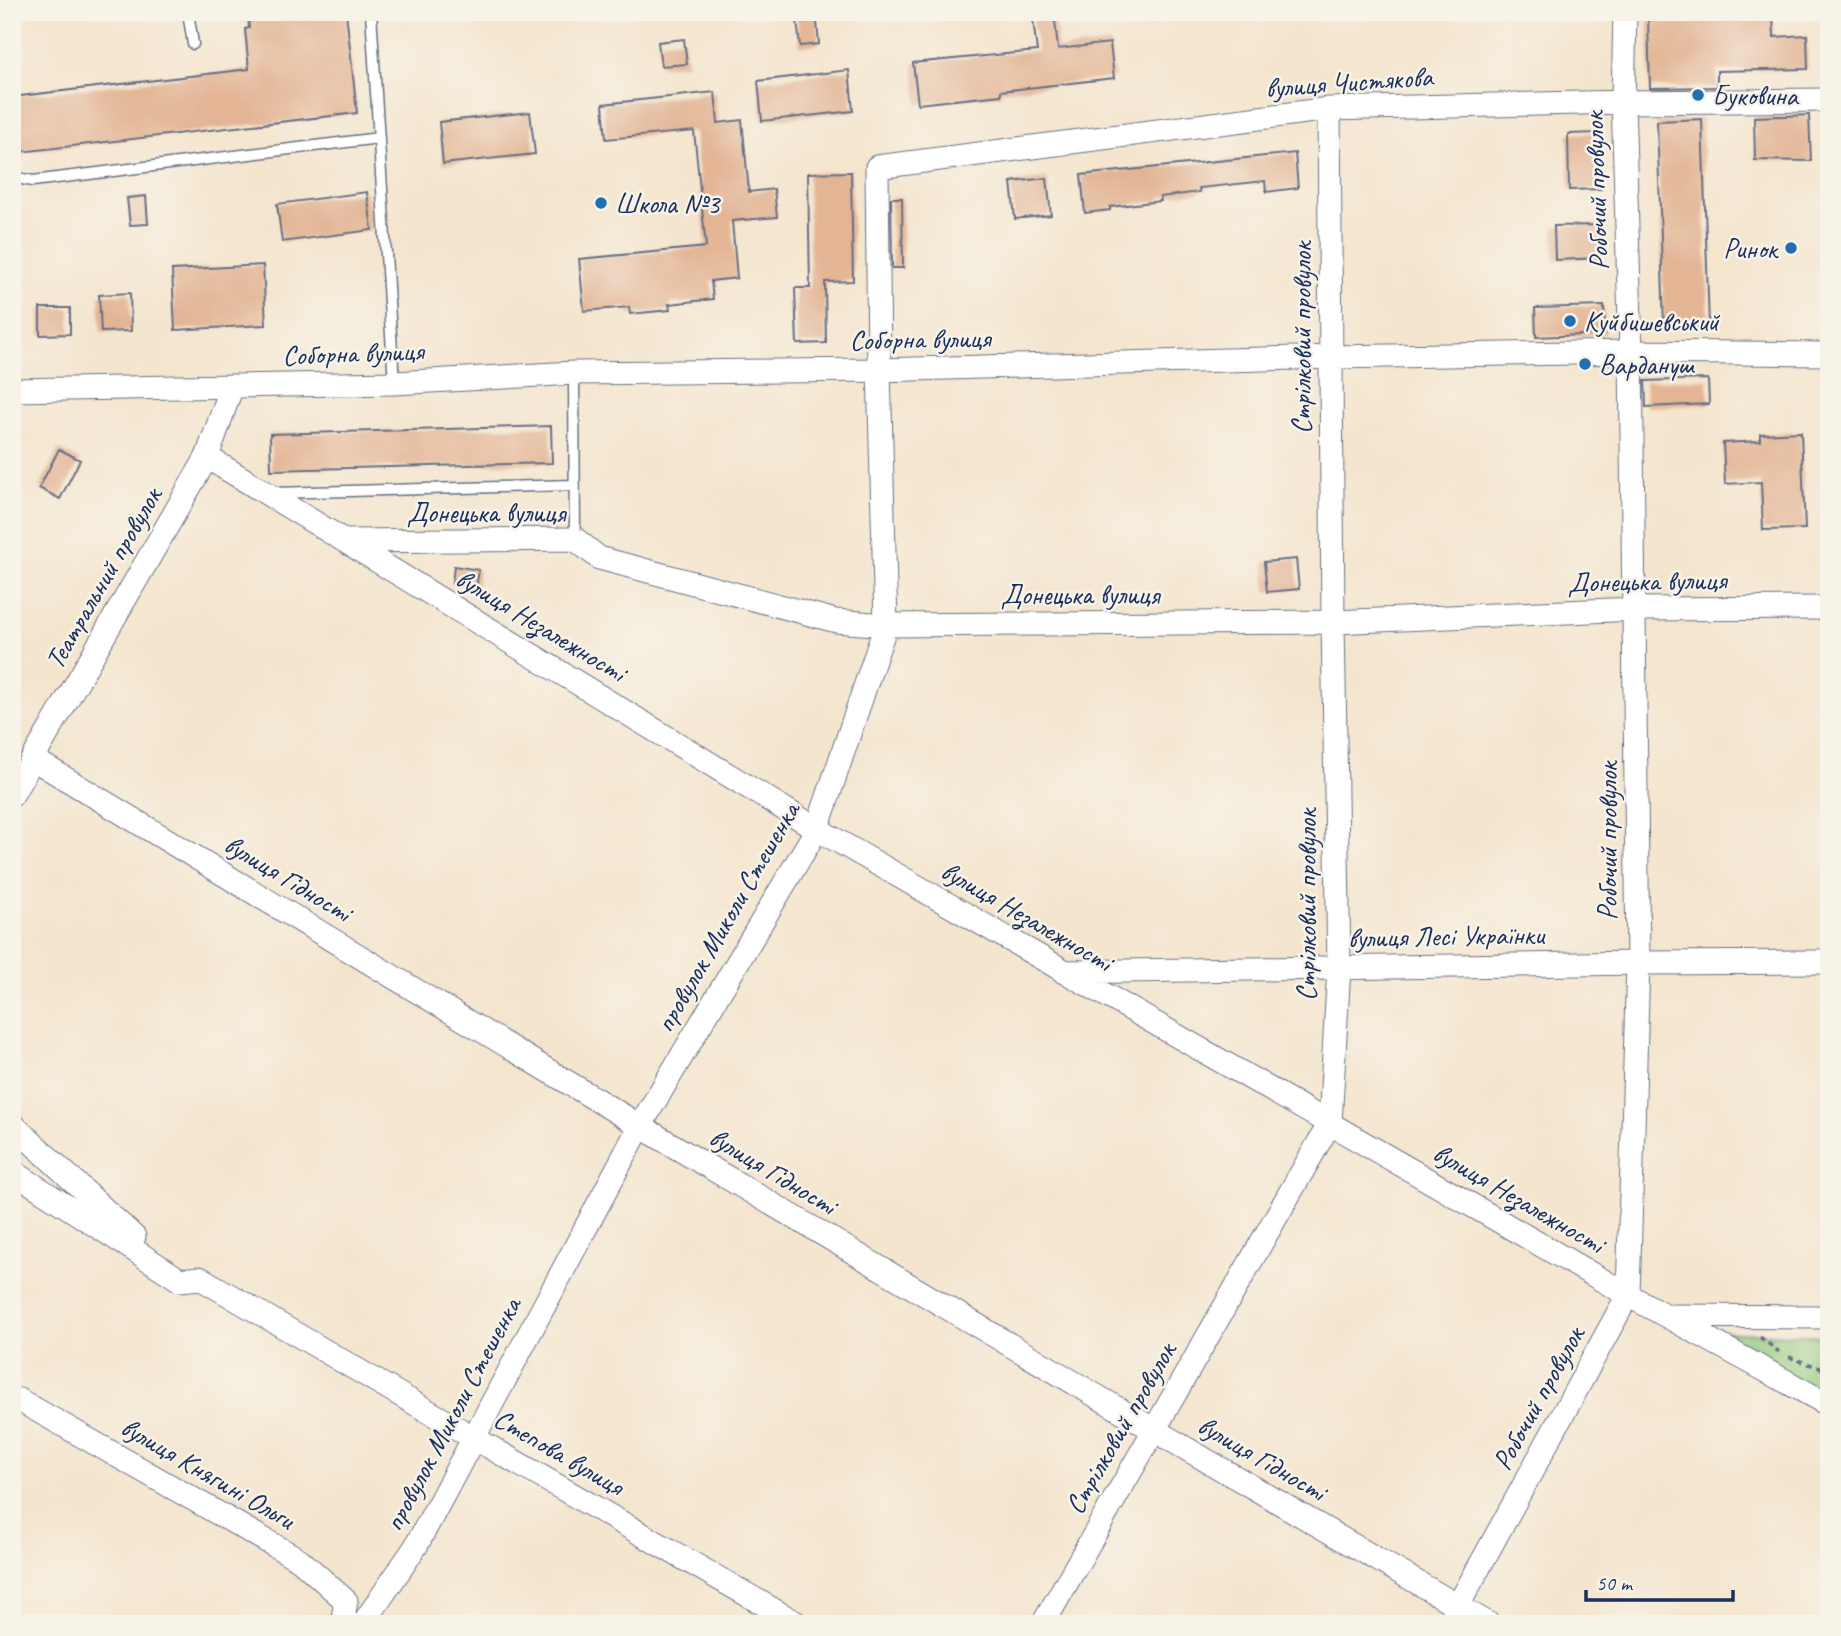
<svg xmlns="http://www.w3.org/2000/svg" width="1841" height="1636" font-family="Caveat,sans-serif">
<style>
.green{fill:#91c87a;stroke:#567c6c;stroke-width:2}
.building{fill:#e3b595}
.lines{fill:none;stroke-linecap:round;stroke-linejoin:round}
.lane-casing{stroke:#676f85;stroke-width:13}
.street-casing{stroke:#676f85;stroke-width:25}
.path{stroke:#676f85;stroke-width:3.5;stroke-dasharray:5 5;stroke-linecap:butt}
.lane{stroke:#fff;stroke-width:10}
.street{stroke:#fff;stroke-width:23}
.poi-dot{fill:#1f6fb2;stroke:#f7f3e8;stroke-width:2.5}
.labels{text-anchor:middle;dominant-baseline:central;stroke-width:5;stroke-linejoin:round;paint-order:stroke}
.street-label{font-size:28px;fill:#1b2f5e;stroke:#f7f3e8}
.poi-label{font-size:28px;fill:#1b2f5e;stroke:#f7f3e8;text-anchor:start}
</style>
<rect width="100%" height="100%" fill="#f7f3e8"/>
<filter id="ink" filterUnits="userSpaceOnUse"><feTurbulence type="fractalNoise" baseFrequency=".0143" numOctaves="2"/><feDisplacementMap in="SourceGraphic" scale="14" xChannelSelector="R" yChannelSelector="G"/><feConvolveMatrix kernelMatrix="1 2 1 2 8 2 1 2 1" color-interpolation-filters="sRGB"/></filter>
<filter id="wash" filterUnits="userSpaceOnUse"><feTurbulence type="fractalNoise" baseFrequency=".00686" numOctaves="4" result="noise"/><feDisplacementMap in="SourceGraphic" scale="28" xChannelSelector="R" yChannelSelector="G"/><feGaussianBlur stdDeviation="1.57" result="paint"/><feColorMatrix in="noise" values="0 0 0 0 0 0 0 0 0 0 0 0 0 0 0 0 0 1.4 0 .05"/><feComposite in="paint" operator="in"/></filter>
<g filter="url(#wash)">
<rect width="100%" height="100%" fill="#f4e5ce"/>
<path class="green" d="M1711,1332L1829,1336V1401Z"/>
<g id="blocks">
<path class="building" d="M248,12H346L357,113L12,153V97L249,69L245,29L249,28Z
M796,12H816L819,44L800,46Z
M1032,12H1054L1058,49L1110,43L1114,78L1001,91V95L918,104L913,63L1037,51Z
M1773,15L1774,37L1807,35L1808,69L1717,71V87L1650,88L1648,19Z
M684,39L687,64L661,66L658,42Z
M849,70L853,111L762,121L758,81Z
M715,92L718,123L742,120L749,192L774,189L777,217L732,221L737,278L711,281L713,299L669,304L670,310L630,314L629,307L584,311L579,259L706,247L694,131L606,139L603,104Z
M530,112L535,154L443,164L439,122Z
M1809,115L1811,161L1755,160L1754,117Z
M1702,119L1709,326L1664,327L1657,121Z
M1599,133L1601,189L1569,190L1568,134Z
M1295,153L1298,188L1266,192L1265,181L1199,188L1200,192L1160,197L1161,201L1110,207V210L1085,213L1081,175Z
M851,172L853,281L825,282L826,343L797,344L795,288H810L808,173Z
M1047,178L1051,215L1015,219L1011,182Z
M367,192L372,230L282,242L277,204Z
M146,196L148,224L130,225L127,198Z
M891,198H902L903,268H892Z
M1600,225L1601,258L1555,260L1554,226Z
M263,265L266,325L175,330L172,270Z
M130,293L131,331L101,332L99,295Z
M1604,306L1605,334L1536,337L1535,308Z
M40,308H70V334L40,335Z
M1708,379L1709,404L1646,407L1645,381Z
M551,426L552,463L271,470L270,434Z
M1801,432L1805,529L1763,530L1761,482L1725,484L1723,443L1760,441V434Z
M59,449L80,460L60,499L39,488Z
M1296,559L1299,589L1267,592L1264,562Z
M454,566L479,570L476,588L452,584Z"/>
</g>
</g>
<g filter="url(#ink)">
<use href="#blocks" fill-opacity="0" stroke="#676f85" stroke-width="2"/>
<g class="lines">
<defs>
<path id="lane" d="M188,12L193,44
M371,12L394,383
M12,177L33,181L379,138
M574,373L575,539
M273,493L574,485"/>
<path id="street" d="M12,390L394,383L574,373L879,370L1331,357L1631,352L1829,354
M207,457L817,829L1628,1295L1829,1405
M347,541L575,539L599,558L836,621L886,625L1333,622L1635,609L1829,608
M33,759L640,1126L1154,1430L1489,1624
M12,795L207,457L232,386
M1064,972L1638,963L1829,962
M12,1124L134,1237
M12,1171L180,1280L200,1278L474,1438L798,1624
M1671,1316L1829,1317
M12,1399L19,1400L300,1560L346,1601L342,1624
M363,1624L416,1546L640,1126L817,829L886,625L879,370L877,167L1329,109L1623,102L1829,100
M1043,1624L1330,1123L1339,967L1333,622L1329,109
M1448,1624L1628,1295L1638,963L1631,352L1623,102L1625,12"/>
</defs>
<use href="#lane" class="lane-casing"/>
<use href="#street" class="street-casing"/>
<path class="path" d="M12,347L14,369
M1760,1337L1779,1352
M1789,1357L1829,1371"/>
<use href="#lane" class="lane"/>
<use href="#street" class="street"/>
</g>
</g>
<g class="poi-dot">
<circle cx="1698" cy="95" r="7"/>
<circle cx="601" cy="203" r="7"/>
<circle cx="1791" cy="248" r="7"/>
<circle cx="1570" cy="321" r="7"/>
<circle cx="1585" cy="364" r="7"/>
</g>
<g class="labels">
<g class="street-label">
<text transform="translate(1349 82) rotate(-4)">вулиця Чистякова</text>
<text transform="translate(1596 191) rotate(-92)">Робочий провулок</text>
<text transform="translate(1301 338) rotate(-90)">Стрілковий провулок</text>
<text transform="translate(920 339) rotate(-1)">Соборна вулиця</text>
<text transform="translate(353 353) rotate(-2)">Соборна вулиця</text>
<text x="486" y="512">Донецька вулиця</text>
<text transform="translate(103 578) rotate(-60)">Театральний провулок</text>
<text transform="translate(1647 581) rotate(-1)">Донецька вулиця</text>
<text x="1080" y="594">Донецька вулиця</text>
<text transform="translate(541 625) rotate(31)">вулиця Незалежності</text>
<text transform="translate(1607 841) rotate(-90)">Робочий провулок</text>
<text transform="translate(288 878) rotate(31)">вулиця Гідності</text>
<text transform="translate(1306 905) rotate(-90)">Стрілковий провулок</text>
<text transform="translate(1027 916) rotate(30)">вулиця Незалежності</text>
<text transform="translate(727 917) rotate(-60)">провулок Миколи Стешенка</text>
<text transform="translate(1446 936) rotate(-1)">вулиця Лесі Українки</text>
<text transform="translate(773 1171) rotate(31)">вулиця Гідності</text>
<text transform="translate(1519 1198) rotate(30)">вулиця Незалежності</text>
<text transform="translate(1538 1398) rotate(-61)">Робочий провулок</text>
<text transform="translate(452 1414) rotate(-62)">провулок Миколи Стешенка</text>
<text transform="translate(1120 1428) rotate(-60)">Стрілковий провулок</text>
<text transform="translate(559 1452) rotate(30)">Степова вулиця</text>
<text transform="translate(1262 1458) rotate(30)">вулиця Гідності</text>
<text transform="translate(208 1473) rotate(30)">вулиця Княгині Ольги</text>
</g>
<g class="poi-label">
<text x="1712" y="95">Буковина</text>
<text x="615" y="203">Школа №3</text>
<text x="1777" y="248" text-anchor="end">Ринок</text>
<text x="1584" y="321">Куйбишевський</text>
<text x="1599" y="364">Вардануш</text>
</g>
</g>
<rect width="1841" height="1636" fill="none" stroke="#f7f3e8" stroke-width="42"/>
<path d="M1586 1590v10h147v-10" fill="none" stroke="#1b2f5e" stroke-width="3.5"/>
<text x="1596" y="1590" font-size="21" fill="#1b2f5e" stroke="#f7f3e8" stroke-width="5" paint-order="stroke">50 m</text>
</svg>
